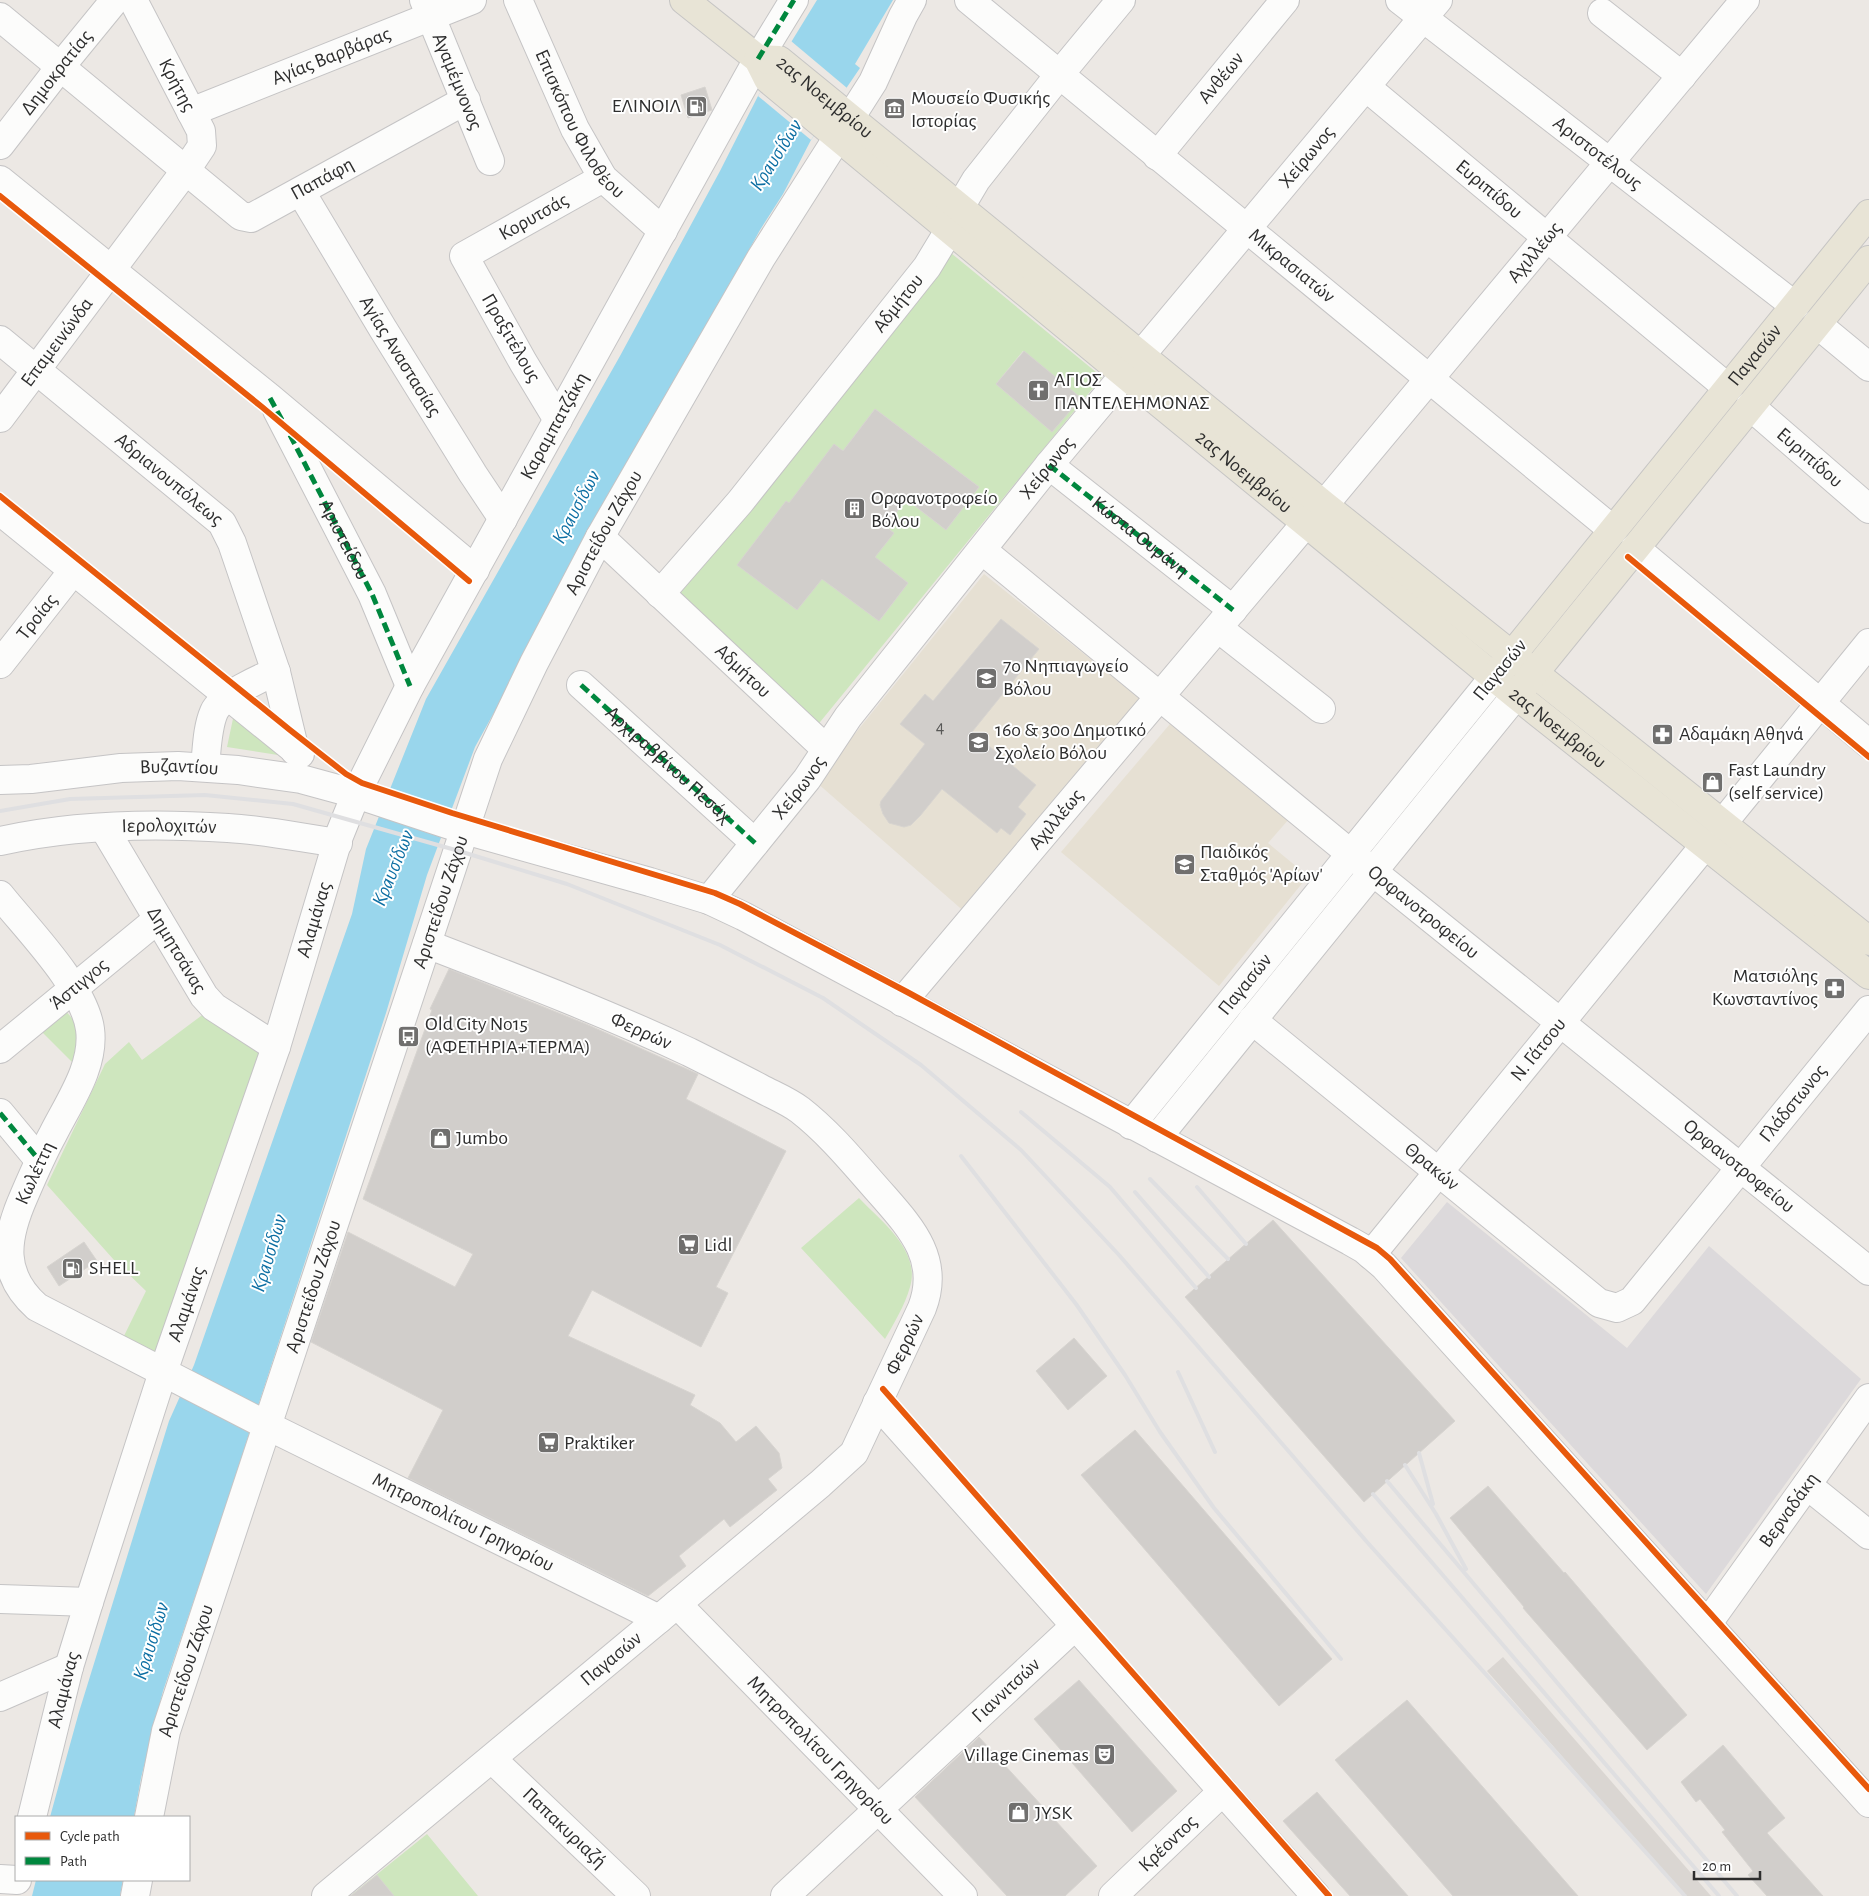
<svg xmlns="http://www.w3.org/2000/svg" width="1869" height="1896" font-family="'Alegreya Sans',sans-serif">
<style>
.industrial{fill:#dcd9db}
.education{fill:#e6e0d3}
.green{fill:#cee6be;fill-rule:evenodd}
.plaza{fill:#dad6d2}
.water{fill:#99d6ec}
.pier{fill:#ece8e4}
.building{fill:#d1cecb;stroke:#d7d4d0}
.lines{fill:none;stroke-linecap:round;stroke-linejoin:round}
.minor-casing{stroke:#c5c4c5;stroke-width:30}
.major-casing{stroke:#c6c5c4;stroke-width:30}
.minor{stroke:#fcfcfb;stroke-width:28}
.major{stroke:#e8e4d6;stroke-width:28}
.rail{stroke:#dfdfe1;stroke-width:4}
.quiet{stroke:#00873e;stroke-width:5;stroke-dasharray:10 5;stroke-linecap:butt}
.cycleway-casing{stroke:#fff;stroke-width:9}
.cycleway{stroke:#e8590c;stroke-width:6}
.labels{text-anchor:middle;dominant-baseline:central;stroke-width:4;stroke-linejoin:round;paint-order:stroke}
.number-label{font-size:18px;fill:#585857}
.street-label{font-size:20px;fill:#2e2e2e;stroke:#fff}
.poi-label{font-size:20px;fill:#2e2e2e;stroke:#fff;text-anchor:start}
.water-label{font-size:21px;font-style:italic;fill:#0d6fa3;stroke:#fff}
</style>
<rect width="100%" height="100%" fill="#ece8e4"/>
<path class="industrial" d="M1447,1202L1627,1348L1709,1246L1861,1379L1706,1594L1401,1258Z"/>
<path class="education" d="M984,574L1144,702L967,914L816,782Z
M1170,724L1289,819L1268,843L1308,876L1219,986L1061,852Z"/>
<path class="green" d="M951,253L1102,377L816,727L672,589ZM1023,351L1080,398L1053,431L996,384ZM875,409L979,487L946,530L906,499L886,527L894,533L867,552L908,583L879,621L833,587L829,569L797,610L738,565L805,516L835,445L843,451Z
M234,714L280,750L278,755L227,747Z
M63,1009C83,1026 80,1040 72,1062L39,1029Z
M205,1013L263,1050L157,1358L122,1340L146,1291L114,1260L47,1185L105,1064L129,1042L142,1060Z
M859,1198C881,1221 921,1251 910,1287C905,1305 894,1323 885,1339L801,1248Z
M427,1834L478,1896H350Z"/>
<path class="plaza" d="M1503,1657L1711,1896H1685L1487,1671Z"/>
<path class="water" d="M817,0H893L855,64L860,68L811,140L783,194L760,230L475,747L427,875L386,1013L218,1529L163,1691L141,1778L134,1817H50L79,1712L169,1421L194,1365L352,914L366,849L426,699L620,356L720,171L758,96Z
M36,1880H123L120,1896H32Z"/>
<path class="pier" d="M791,41L847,88L811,140L758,96Z"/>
<path class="building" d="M705,87L712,110L688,118L681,95Z
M1024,351L1081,398L1052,432L996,384Z
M875,409L979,487L946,530L906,499L886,527L894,533L875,557L908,583L879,621L822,579L797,610L737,565L786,501L789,503L834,444L843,451Z
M1001,619L1039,649L972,732L1036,785L1018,807L1026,814L1010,835L1001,828L997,833L942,789L920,816L911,825L904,827L889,823L883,814L880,805L881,801L925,744L900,724L925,694L933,701Z
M449,969L586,1024L698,1074L686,1099L786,1151L716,1287L728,1293L701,1347L592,1290L568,1336L695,1395L690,1405L720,1423L736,1442L756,1426L779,1453L782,1468L768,1479L777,1490L730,1527L724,1519L679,1556L686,1566L648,1596L408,1478L443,1410L311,1342L348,1232L455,1287L473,1254L363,1199L432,1010L430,1009Z
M1273,1220L1455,1421L1364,1502L1185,1297Z
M84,1242L97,1261L59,1286L47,1267Z
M1074,1338L1107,1376L1068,1410L1036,1371Z
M1135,1430L1332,1659L1279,1706L1081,1475Z
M1488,1486L1564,1573L1565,1572L1687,1715L1647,1750L1523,1608L1524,1607L1450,1518Z
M1079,1680L1177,1791L1132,1832L1034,1719Z
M1407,1700L1578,1896H1453L1335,1760Z
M979,1737L1097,1866L1065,1896H1007L915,1797Z
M1723,1745L1785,1818L1767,1833L1823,1896H1767L1748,1875L1753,1871L1722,1832L1725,1830L1700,1799L1696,1802L1681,1782Z
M1317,1792L1408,1896H1350L1283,1821Z
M377,1875L394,1896H350L352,1895Z"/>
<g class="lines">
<defs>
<g id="minor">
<path id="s1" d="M424,0L490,161"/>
<path id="s2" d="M518,0L575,129L603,178L663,231"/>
<path id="s3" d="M969,0L1613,530"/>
<path id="s4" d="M1400,0L1795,306"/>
<path d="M1602,13L1682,76"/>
<path id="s5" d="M0,17L241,216L251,218L466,100"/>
<path id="s6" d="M1366,87L1728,388"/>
<path id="s7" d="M191,112L472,0"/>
<path id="s8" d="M0,145L61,66L115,0"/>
<path id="s9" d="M1157,156L1285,0"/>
<path d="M0,180L270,398L475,570"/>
<path id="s10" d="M301,192L383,329L473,474L503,519"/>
<path d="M1817,324L1869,367"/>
<path id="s11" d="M0,340L222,523L232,543L276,672L295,751"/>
<path id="s12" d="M1750,406L1869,509"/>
<path id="s13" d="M277,410L372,594L410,686"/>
<path id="s14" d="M0,418L186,170L202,146L201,131L133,0"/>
<path id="s15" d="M558,420L523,362L464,256L603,178"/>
<path id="s16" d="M1049,465L1233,610"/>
<path id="s17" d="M1324,505L1745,0"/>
<path d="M0,511L300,754"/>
<path id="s18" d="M600,537L826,749"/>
<path d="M1635,548L1869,744"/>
<path id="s19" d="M982,550L1351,854L1869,1271"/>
<path id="s20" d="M660,594L740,502L927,267L950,229L960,207L976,180L1059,75L1121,0"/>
<path d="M1218,628L1321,709"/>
<path id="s21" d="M0,664L73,571"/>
<path id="s22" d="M581,685L755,843"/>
<path d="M205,766C207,749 207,728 214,712C221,696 260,678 276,672"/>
<path id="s23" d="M0,780L31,779L121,768L178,766L238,770L301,779L356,794L465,830L650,882L709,900L743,916L1350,1241L1364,1249L1384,1266L1869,1803"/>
<path d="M1722,824L1869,643"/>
<path id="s24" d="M104,828L204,996L214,1007L276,1047"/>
<path id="s25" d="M0,841C72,825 155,823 228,828C265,830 302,838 338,843"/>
<path id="s26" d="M0,895C27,929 84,986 90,1029C95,1066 69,1102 53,1134C42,1154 33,1175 24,1196C5,1239 0,1274 37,1307L268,1426L659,1619"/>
<path id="s27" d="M709,900L807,779L848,717L1049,465L1438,0"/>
<path id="s28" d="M902,1002L1306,523"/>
<path id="s29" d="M1252,1020L1599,1303L1617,1308L1632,1301L1869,1010"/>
<path id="s30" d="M0,1049L158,919"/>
<path d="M0,1113L39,1160"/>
<path id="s31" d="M1131,1125L1494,677"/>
<path d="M1157,1138L1516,695"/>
<path id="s32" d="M1371,1255L1705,845"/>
<path d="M877,1403L1316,1896"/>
<path d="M1807,1485L1869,1535"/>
<path d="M0,1599L89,1602"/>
<path id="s33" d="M677,1604L963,1896"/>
<path id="s34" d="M1708,1623L1869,1398"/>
<path d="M0,1697L69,1667"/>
<path id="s35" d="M492,1759L636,1896"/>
<path id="s36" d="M32,1817L69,1667L89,1602L163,1372L276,1047L339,836L356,794L410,686L758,59L794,0"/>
<path id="s37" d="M149,1817L166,1731L488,759L534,663L600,537L761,258L873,82L903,16L912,0"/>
<path d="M0,1879L17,1880"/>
<path d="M135,1896L138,1880"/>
<path id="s38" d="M326,1896L659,1619L820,1484L854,1453L922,1308C940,1261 913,1230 884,1197C857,1167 832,1135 800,1110C788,1101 773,1095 760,1088C737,1076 713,1064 689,1052C604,1012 515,978 427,944"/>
<path id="s39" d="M785,1896L1075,1626"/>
<path id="s40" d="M1113,1896L1223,1791"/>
</g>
<g id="major">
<path id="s41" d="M684,0L758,59L768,79L1140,387L1516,695L1869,975"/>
<path id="s42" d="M758,59L779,60L1324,505L1869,941"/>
<path id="s43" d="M1500,670L1869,214"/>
<path d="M1522,688L1869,260"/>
</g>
</defs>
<use href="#minor" class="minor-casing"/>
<use href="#major" class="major-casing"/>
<use href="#minor" class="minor"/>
<use href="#major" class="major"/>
<path class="rail" d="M0,811L70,799L205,795L293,804L459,851L567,884L720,945L823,998L921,1065L1021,1150L1119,1255L1367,1542L1685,1896
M1021,1112L1110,1187L1196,1288
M961,1156L1076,1304L1125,1375L1160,1432L1214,1508L1341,1659
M1150,1179L1228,1259
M1197,1187L1246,1244
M1135,1192L1209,1277
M1178,1372L1215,1452
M1419,1453L1433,1504
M1405,1465L1436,1514L1466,1569
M1387,1481L1737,1896
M1373,1494L1719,1896"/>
<path class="quiet" d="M758,59L794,0
M270,398L282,420
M290,435L372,594L410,686
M1049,465L1233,610
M581,685L755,843
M0,1113L39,1160"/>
<defs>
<path id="cycleway" d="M0,196L262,407L469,581
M0,496L290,730L346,774L362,783L452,813L715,893L740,904L909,993L1377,1248L1390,1259L1869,1789
M1628,557L1869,757
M883,1389L1329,1896"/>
</defs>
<use href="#cycleway" class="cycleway-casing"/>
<use href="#cycleway" class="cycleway"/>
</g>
<defs>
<symbol id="fuel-square" viewBox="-11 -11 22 22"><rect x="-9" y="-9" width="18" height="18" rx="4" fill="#706f6e" stroke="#fff"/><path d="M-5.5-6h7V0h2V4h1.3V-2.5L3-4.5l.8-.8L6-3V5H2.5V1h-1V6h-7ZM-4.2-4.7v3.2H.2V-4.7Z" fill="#fff"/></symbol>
<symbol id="museum-square" viewBox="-11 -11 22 22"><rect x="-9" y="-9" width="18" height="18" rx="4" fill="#706f6e" stroke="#fff"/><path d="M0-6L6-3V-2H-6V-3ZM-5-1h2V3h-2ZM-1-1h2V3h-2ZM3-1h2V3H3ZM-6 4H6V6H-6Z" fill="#fff"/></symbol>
<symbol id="church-square" viewBox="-11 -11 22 22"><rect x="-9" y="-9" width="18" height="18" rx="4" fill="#706f6e" stroke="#fff"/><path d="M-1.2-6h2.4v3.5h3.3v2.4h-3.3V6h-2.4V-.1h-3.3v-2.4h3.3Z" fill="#fff"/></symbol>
<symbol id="building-square" viewBox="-11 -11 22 22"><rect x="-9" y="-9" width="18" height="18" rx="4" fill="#706f6e" stroke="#fff"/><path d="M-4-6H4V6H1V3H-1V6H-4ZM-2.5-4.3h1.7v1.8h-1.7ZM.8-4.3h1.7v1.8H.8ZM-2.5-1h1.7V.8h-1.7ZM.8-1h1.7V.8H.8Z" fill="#fff"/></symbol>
<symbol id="school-square" viewBox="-11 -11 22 22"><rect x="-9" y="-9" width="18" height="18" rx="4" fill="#706f6e" stroke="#fff"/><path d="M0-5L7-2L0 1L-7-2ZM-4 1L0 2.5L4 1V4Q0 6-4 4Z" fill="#fff"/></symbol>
<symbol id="pharmacy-square" viewBox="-11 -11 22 22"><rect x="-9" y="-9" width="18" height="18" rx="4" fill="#706f6e" stroke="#fff"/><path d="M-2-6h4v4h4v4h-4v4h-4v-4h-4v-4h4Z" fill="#fff"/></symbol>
<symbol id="shop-square" viewBox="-11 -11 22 22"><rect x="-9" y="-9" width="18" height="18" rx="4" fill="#706f6e" stroke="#fff"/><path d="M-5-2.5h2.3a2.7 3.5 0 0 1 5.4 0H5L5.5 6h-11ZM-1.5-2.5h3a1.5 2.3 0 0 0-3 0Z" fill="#fff"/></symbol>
<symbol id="bus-square" viewBox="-11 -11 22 22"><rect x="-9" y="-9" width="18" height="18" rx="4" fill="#706f6e" stroke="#fff"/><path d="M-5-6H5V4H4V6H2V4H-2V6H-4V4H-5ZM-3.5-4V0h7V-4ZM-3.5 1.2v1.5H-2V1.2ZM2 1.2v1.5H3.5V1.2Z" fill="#fff"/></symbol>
<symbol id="supermarket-square" viewBox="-11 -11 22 22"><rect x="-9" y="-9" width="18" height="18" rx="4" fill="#706f6e" stroke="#fff"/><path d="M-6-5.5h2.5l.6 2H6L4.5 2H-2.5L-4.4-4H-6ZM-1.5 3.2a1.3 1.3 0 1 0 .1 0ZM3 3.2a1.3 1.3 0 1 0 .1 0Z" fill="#fff"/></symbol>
<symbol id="theatre-square" viewBox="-11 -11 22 22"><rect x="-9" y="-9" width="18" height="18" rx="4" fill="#706f6e" stroke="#fff"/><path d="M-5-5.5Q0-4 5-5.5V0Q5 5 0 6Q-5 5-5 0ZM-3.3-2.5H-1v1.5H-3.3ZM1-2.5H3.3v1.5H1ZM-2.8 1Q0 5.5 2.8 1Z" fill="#fff"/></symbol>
</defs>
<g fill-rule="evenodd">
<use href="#fuel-square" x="684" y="94" width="25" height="25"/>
<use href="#museum-square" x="882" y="96" width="25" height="25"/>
<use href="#church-square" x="1026" y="378" width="25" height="25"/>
<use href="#building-square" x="842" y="496" width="25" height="25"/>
<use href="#school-square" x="974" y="666" width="25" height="25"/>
<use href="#pharmacy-square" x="1650" y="722" width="25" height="25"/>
<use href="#school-square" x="966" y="730" width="25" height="25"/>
<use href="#shop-square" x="1700" y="770" width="25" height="25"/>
<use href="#school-square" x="1172" y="852" width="25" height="25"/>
<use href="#pharmacy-square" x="1822" y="976" width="25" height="25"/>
<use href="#bus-square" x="396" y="1024" width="25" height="25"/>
<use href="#shop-square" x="428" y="1126" width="25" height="25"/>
<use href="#supermarket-square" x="676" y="1232" width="25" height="25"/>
<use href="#fuel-square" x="60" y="1256" width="25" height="25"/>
<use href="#supermarket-square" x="536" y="1430" width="25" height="25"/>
<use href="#theatre-square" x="1092" y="1742" width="25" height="25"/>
<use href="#shop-square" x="1006" y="1800" width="25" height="25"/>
</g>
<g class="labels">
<g class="number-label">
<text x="940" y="728">4</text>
</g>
<g class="street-label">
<text stroke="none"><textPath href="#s7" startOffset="151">Αγίας Βαρβάρας</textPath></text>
<text stroke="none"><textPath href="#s8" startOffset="92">Δημοκρατίας</textPath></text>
<text stroke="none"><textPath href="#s9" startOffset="101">Ανθέων</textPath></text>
<text stroke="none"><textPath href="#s1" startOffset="88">Αγαμέμνονος</textPath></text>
<text transform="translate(177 85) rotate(62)">Κρήτης</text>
<text stroke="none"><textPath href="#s42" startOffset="80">2ας Νοεμβρίου</textPath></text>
<text stroke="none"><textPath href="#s2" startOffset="139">Επισκόπου Φιλοθέου</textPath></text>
<text stroke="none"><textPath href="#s4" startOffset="250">Αριστοτέλους</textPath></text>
<text stroke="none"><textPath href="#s27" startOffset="954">Χείρωνος</textPath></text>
<text stroke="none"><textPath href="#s5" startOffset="404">Παπάφη</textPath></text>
<text stroke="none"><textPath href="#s6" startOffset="160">Ευριπίδου</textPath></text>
<text stroke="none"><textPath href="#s15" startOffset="269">Κορυτσάς</textPath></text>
<text stroke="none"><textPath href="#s17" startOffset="329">Αχιλλέως</textPath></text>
<text stroke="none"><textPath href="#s3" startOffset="418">Μικρασιατών</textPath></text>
<text stroke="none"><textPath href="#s20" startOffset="376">Αδμήτου</textPath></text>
<text transform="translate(511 338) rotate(60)">Πραξιτέλους</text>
<text stroke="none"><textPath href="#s14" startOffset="95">Επαμεινώνδα</textPath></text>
<text stroke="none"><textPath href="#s43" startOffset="405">Παγασών</textPath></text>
<text stroke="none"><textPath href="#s10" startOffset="192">Αγίας Αναστασίας</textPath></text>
<text stroke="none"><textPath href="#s36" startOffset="1492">Καραμπατζάκη</textPath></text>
<text stroke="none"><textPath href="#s12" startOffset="79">Ευριπίδου</textPath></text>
<text stroke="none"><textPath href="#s27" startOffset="549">Χείρωνος</textPath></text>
<text stroke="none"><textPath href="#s41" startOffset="734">2ας Νοεμβρίου</textPath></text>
<text stroke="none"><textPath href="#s11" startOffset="219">Αδριανουπόλεως</textPath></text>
<text stroke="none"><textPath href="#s37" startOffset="1366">Αριστείδου Ζάχου</textPath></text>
<text stroke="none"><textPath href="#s16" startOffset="116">Κώστα Ουράνη</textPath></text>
<text stroke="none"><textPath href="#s13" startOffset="146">Αριστείδου</textPath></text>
<text stroke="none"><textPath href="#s21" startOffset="60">Τροίας</textPath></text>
<text transform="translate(1500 670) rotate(-51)">Παγασών</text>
<text stroke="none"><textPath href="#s18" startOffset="196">Αδμήτου</textPath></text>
<text stroke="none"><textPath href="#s41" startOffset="1139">2ας Νοεμβρίου</textPath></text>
<text stroke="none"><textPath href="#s22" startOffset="118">Αρχιραββίνου Πεσάχ</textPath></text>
<text stroke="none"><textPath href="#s23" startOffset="180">Βυζαντίου</textPath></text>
<text stroke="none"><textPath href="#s27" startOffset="144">Χείρωνος</textPath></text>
<text stroke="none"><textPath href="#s28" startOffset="239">Αχιλλέως</textPath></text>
<text stroke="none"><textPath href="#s25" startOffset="170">Ιερολοχιτών</textPath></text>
<text stroke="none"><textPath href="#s37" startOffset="961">Αριστείδου Ζάχου</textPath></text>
<text stroke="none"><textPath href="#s19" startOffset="571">Ορφανοτροφείου</textPath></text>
<text stroke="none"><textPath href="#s36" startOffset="941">Αλαμάνας</textPath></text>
<text stroke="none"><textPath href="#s24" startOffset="142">Δημητσάνας</textPath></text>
<text stroke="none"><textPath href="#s30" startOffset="102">Άστιγγος</textPath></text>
<text stroke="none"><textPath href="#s31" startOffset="181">Παγασών</textPath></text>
<text transform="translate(641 1031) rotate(24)">Φερρών</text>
<text stroke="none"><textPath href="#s32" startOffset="265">Ν. Γάτσου</textPath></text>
<text stroke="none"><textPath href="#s29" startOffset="738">Γλάδστωνος</textPath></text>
<text stroke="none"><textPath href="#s19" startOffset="976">Ορφανοτροφείου</textPath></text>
<text stroke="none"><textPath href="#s29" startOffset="232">Θρακών</textPath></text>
<text transform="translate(35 1173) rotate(-65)">Κωλέττη</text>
<text stroke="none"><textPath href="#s37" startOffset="556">Αριστείδου Ζάχου</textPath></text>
<text stroke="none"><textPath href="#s36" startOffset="536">Αλαμάνας</textPath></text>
<text stroke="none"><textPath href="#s38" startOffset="809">Φερρών</textPath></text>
<text stroke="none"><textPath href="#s34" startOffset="139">Βερναδάκη</textPath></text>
<text stroke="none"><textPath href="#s26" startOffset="944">Μητροπολίτου Γρηγορίου</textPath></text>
<text stroke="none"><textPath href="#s38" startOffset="371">Παγασών</textPath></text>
<text stroke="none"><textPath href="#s37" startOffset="151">Αριστείδου Ζάχου</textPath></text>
<text stroke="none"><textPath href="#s36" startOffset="131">Αλαμάνας</textPath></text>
<text stroke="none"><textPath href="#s39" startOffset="302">Γιαννιτσών</textPath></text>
<text stroke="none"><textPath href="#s33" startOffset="205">Μητροπολίτου Γρηγορίου</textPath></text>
<text stroke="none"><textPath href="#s35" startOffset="100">Παπακυριαζή</textPath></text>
<text stroke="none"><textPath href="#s40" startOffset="76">Κρέοντος</textPath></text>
</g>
<g class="poi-label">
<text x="911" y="98">Μουσείο Φυσικής<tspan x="911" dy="23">Ιστορίας</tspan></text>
<text x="681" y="106" text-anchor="end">ΕΛΙΝΟΙΛ</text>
<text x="1054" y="380">ΑΓΙΟΣ<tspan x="1054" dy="23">ΠΑΝΤΕΛΕΗΜΟΝΑΣ</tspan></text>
<text x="871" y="498">Ορφανοτροφείο<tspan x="871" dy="23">Βόλου</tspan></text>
<text x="1003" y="666">7ο Νηπιαγωγείο<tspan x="1003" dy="23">Βόλου</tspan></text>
<text x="995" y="730">16ο &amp; 30ο Δημοτικό<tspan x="995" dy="23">Σχολείο Βόλου</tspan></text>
<text x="1679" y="734">Αδαμάκη Αθηνά</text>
<text x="1728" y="770">Fast Laundry<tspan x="1728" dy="23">(self service)</tspan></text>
<text x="1200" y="852">Παιδικός<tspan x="1200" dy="23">Σταθμός 'Αρίων'</tspan></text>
<text x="1818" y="976" text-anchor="end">Ματσιόλης<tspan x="1818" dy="23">Κωνσταντίνος</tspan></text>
<text x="425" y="1024">Old City Νο15<tspan x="425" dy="23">(ΑΦΕΤΗΡΙΑ+ΤΕΡΜΑ)</tspan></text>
<text x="456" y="1138">Jumbo</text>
<text x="704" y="1245">Lidl</text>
<text x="89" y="1268">SHELL</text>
<text x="564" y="1443">Praktiker</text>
<text x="1089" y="1755" text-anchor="end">Village Cinemas</text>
<text x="1035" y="1813">JYSK</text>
</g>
<g class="water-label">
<text transform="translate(776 155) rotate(-58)">Κραυσίδων</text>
<text transform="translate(576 507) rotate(-62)">Κραυσίδων</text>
<text transform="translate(393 868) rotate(-68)">Κραυσίδων</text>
<text transform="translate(269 1253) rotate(-73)">Κραυσίδων</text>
<text transform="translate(151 1641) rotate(-73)">Κραυσίδων</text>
</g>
</g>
<rect x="15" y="1816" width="175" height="65" fill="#ffffff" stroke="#ababab"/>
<rect x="25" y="1832" width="25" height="8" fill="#e8590c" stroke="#ababab"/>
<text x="60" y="1841" font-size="15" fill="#2e2e2e">Cycle path</text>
<rect x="25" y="1857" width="25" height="8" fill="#00873e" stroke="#ababab"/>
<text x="60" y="1866" font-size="15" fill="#2e2e2e">Path</text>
<path d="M1694 1871v8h66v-8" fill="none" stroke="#2e2e2e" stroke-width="2.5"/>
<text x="1702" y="1871" font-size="15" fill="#2e2e2e" stroke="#ffffff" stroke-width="4" paint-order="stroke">20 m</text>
</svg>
